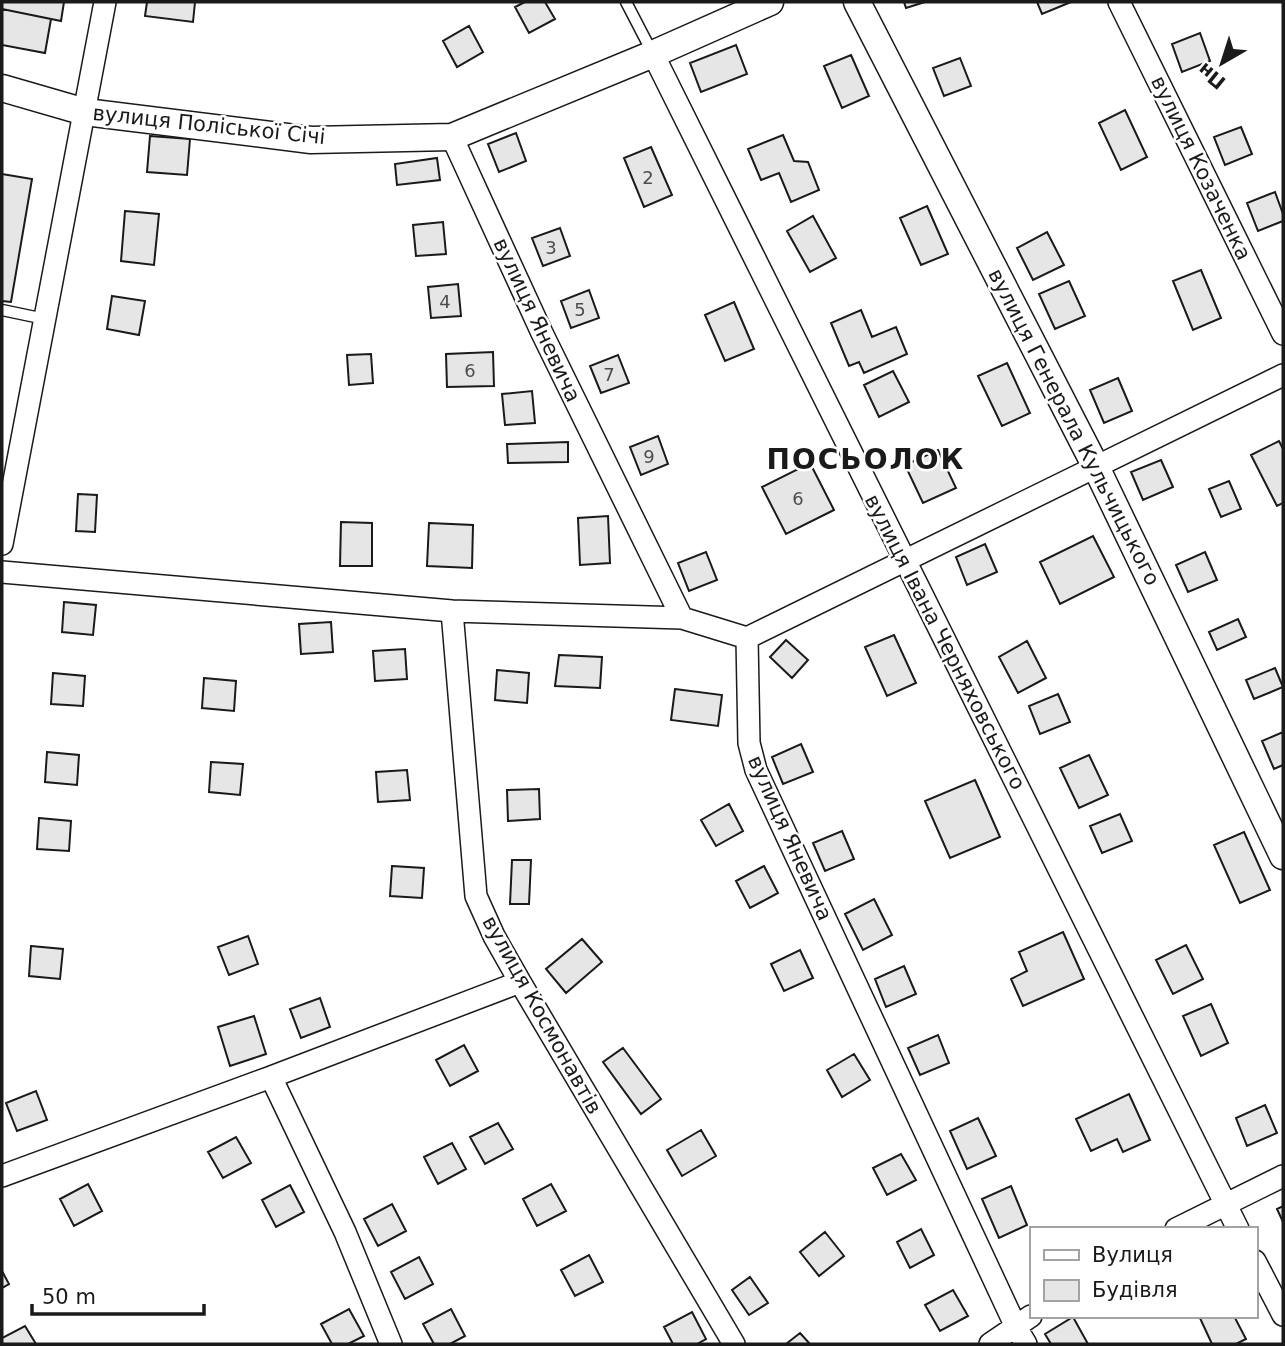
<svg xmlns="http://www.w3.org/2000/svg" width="1285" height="1346" font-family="'DejaVu Sans',sans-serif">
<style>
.building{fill:#e6e6e6;stroke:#1a1a1a;stroke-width:2}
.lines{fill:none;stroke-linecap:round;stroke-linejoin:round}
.service-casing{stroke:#1a1a1a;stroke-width:13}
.minor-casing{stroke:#1a1a1a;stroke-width:24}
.tertiary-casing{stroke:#1a1a1a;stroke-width:29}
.service{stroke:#fff;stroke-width:10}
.minor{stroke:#fff;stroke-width:21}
.tertiary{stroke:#fff;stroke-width:26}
.labels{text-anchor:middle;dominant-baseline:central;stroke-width:5;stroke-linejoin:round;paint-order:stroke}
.number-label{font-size:18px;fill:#4d4d4d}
.street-label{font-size:21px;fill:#1a1a1a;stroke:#fff}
.district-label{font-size:28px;font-weight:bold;letter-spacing:2px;fill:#1a1a1a;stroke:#fff}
</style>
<rect width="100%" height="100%" fill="#fff"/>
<path class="building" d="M2,2H64L61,21L2,9Z
M147,2H195L193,22L145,16Z
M525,2H545L555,19L529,33L515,7Z
M904,2H925L906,8Z
M1037,2H1071L1042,14Z
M2,9L51,19L45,53L2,45Z
M469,26L483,52L457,67L443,41Z
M1200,33L1210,61L1182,72L1172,44Z
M736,45L747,74L701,92L690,63Z
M851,55L869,96L842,108L824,66Z
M960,58L971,86L944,96L933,68Z
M1125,110L1147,157L1121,170L1099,123Z
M1241,127L1252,154L1225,165L1214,137Z
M516,133L526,161L499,172L488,144Z
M783,135L794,161L808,162L819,190L791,202L779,173L761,180L748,149Z
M150,136L190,139L187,175L147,172Z
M651,147L672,195L644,207L624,158Z
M437,158L440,180L397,185L395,164Z
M2,174L32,179L11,302L2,301Z
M1275,192L1283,214V221L1258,231L1247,203Z
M927,206L948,254L921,265L900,218Z
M125,211L159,214L154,265L121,261Z
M813,216L836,258L810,272L787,231Z
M443,222L446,254L416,256L413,225Z
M560,228L570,256L543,266L532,238Z
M1047,232L1064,265L1033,280L1017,248Z
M1201,270L1221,318L1193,330L1173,281Z
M1069,281L1085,316L1055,329L1039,294Z
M458,284L461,316L431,318L428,287Z
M589,290L599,318L571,328L561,301Z
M112,296L145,301L139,335L107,329Z
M734,302L754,349L725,361L705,315Z
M861,310L872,337L896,327L907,354L864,373L859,362L849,366L831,323Z
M493,352L494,386L447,387L446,354Z
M371,354L373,383L349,385L347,355Z
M618,355L629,383L601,393L590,366Z
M1007,363L1030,413L1002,426L978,376Z
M893,371L909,402L879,417L864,385Z
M1118,378L1132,411L1104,423L1090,390Z
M532,391L535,423L505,425L502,394Z
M658,436L668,464L641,475L630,447Z
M1279,441L1283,449V503L1277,506L1251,455Z
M568,442V462L508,463L507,444Z
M938,450L956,488L923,503L905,465Z
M1161,460L1173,487L1143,500L1131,472Z
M810,463L834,510L786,534L762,487Z
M1229,481L1241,509L1221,517L1209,489Z
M78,494L97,495L95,532L76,531Z
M608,516L610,563L580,565L578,518Z
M341,522L372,523V566H340Z
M429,523L473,525L472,568L427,566Z
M1093,536L1114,577L1060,604L1040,562Z
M985,544L997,572L967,585L956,557Z
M706,552L717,580L689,591L678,563Z
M1205,552L1217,580L1188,592L1176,565Z
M64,602L96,605L93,635L62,632Z
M1238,619L1246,637L1217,650L1209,632Z
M331,622L333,652L301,654L299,624Z
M894,635L916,683L887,696L865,647Z
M786,640L808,660L792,678L770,657Z
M1027,641L1046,678L1018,693L999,657Z
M405,649L407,679L375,681L373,651Z
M559,655L602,657L600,688L555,686Z
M1275,668L1283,687L1254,699L1246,680Z
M497,670L529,673L527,703L495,700Z
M53,673L85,676L83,706L51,704Z
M204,678L236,681L234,711L202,708Z
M675,689L722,695L718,726L671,720Z
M1058,694L1070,722L1040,734L1029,706Z
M1283,732V765L1274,769L1262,741Z
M801,744L813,772L783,784L772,757Z
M47,752L79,755L77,785L45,782Z
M1089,755L1108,795L1079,808L1060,768Z
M211,762L243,764L240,795L209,792Z
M407,770L410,800L378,802L376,772Z
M975,780L1000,837L950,858L925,801Z
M539,789L540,819L508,821L507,790Z
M729,804L743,831L716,846L701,820Z
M1120,814L1132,841L1102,853L1090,826Z
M39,818L71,821L69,851L37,849Z
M842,831L854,859L825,871L813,843Z
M1244,832L1270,890L1240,903L1214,845Z
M512,860H531L529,904H510Z
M392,866L424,868L422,898L390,896Z
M764,866L778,893L750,908L736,881Z
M874,899L892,935L863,950L845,914Z
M1063,932L1084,979L1023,1006L1011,979L1027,971L1019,952Z
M248,936L258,964L229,975L218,947Z
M582,939L602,962L566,993L546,969Z
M1186,945L1203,979L1173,994L1156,960Z
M31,946L63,949L60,979L29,976Z
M800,950L813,978L784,991L771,964Z
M904,966L916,994L886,1007L875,979Z
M320,998L330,1027L301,1038L290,1009Z
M1211,1004L1228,1043L1201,1056L1183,1016Z
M254,1016L266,1054L230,1066L218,1027Z
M938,1035L949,1063L920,1075L908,1048Z
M464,1045L478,1071L450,1086L436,1060Z
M623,1048L661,1099L641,1114L603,1062Z
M854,1054L870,1080L842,1097L827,1070Z
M36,1091L47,1120L17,1131L6,1103Z
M1129,1094L1150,1140L1123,1152L1117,1139L1091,1151L1076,1119Z
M1265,1105L1277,1133L1247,1146L1236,1118Z
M978,1118L996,1156L967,1169L950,1131Z
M498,1123L513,1149L485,1164L470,1137Z
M701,1130L716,1156L682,1176L667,1150Z
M236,1137L251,1163L223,1178L208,1152Z
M452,1143L466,1169L438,1184L424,1157Z
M901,1154L916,1180L887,1195L873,1168Z
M88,1184L102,1211L74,1226L60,1199Z
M551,1184L566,1211L537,1226L523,1199Z
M290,1185L304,1212L276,1227L262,1200Z
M1011,1186L1027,1225L999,1238L982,1199Z
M392,1204L406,1231L378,1246L364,1219Z
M1283,1206V1222L1277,1209Z
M921,1229L934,1255L910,1268L897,1242Z
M825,1232L844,1256L819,1276L800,1252Z
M589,1255L603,1282L575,1296L561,1270Z
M419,1257L433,1284L405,1299L391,1272Z
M2,1271L9,1284L2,1288Z
M750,1277L768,1303L749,1315L732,1290Z
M953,1290L968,1316L940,1331L925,1305Z
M349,1309L364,1336L348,1344H332L321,1324Z
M451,1309L465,1336L450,1344H434L423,1324Z
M692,1312L706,1339L697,1344H673L664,1327Z
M1199,1316H1234L1246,1339L1236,1344H1212Z
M1073,1317L1088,1344H1051L1045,1334Z
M25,1326L36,1344H2V1338Z
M800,1333L810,1344H786Z"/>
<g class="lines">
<defs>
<path id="service" d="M626,2L653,54
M2,310L45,319"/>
<path id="minor" d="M1119,2L1283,334
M653,54L1238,1229
M452,137L542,333L682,618L747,638L749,743L756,770L1016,1327L1026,1344
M2,544L105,2
M2,572L452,611L682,618
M452,611L476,896L494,936L520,982L734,1344
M747,638L1283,375
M271,1077L520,982
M2,1176L271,1077L345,1232L391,1344
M1176,1229L1283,1176
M1255,1261L1283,1315
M990,1344L1031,1316"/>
<path id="tertiary" d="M857,2L1096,467L1283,856
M2,88L85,112L311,140L452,137L653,54L770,2"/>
</defs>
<use href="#service" class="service-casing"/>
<use href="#minor" class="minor-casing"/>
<use href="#tertiary" class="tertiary-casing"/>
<use href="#service" class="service"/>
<use href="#minor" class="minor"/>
<use href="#tertiary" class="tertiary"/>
</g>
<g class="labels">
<g class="number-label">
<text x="648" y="177">2</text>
<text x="551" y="247">3</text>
<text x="445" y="301">4</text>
<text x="580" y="309">5</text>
<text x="470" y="370">6</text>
<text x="609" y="374">7</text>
<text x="649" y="456">9</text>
<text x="798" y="498">6</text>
</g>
<g class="street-label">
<text transform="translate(209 125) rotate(6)">вулиця Поліської Січі</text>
<text transform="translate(1201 168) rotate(64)">вулиця Козаченка</text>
<text transform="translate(537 320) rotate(65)">вулиця Яневича</text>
<text transform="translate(1074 427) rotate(63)">вулиця Генерала Кульчицького</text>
<text transform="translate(945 642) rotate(63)">вулиця Івана Черняховського</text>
<text transform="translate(790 838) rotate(66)">вулиця Яневича</text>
<text transform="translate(542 1015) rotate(61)">вулиця Космонавтів</text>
</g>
<g class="district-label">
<text x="866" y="459">ПОСЬОЛОК</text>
</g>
</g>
<rect width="1285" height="1346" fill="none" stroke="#1a1a1a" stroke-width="7"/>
<rect x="1030" y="1227" width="228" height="91" fill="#ffffff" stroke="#a3a3a3" stroke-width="2"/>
<rect x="1044" y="1250" width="35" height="10" fill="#ffffff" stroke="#a3a3a3" stroke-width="2"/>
<text x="1092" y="1262" font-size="21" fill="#1a1a1a">Вулиця</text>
<rect x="1044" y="1280" width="35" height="21" fill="#e6e6e6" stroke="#a3a3a3" stroke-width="2"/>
<text x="1092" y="1297" font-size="21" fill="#1a1a1a">Будівля</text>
<g transform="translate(1222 63) rotate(219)" stroke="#ffffff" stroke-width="5" paint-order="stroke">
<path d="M0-5L12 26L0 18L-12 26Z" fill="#1a1a1a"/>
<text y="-10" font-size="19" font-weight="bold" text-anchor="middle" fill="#1a1a1a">Пн</text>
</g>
<path d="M32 1304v10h172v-10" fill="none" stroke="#1a1a1a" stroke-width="3.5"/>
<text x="42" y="1304" font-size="21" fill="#1a1a1a" stroke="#ffffff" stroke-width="5" paint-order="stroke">50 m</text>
</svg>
